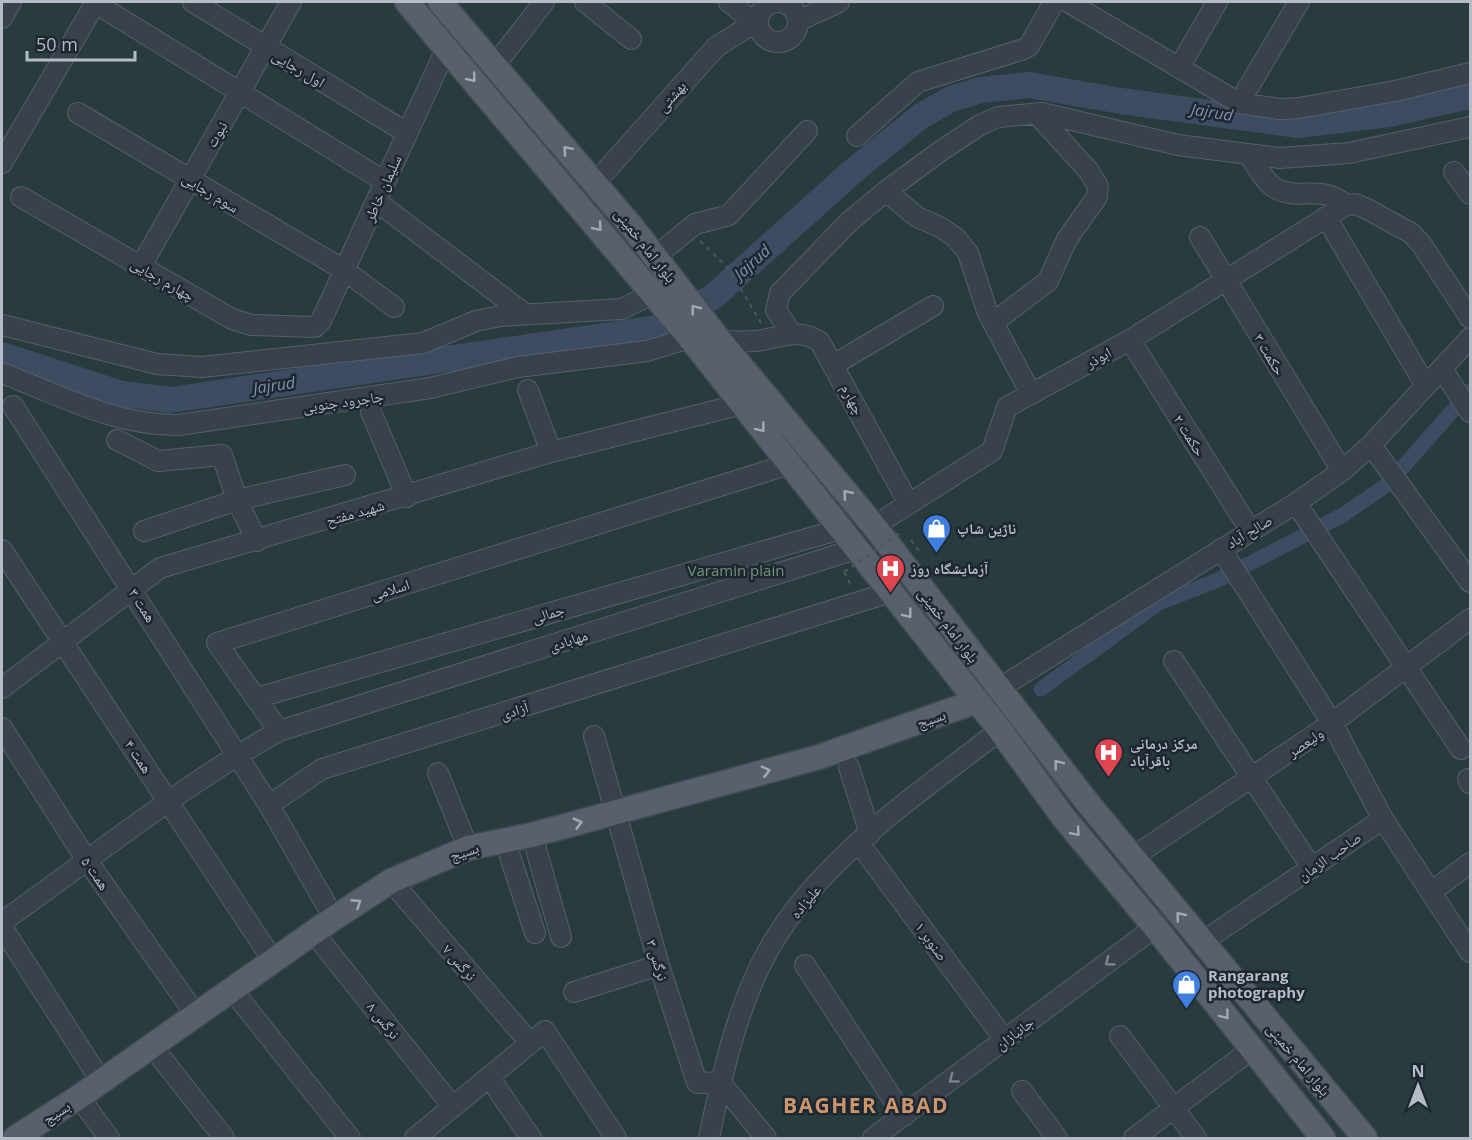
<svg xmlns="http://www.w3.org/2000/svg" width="1472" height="1140" font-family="'Open Sans','Noto Naskh Arabic',sans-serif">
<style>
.green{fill:#283c3d}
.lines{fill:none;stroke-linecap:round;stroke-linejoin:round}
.canal{stroke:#3c4c63;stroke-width:15}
.river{stroke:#3c4c63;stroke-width:26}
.minor-casing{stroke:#575f6a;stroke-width:22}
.major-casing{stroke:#424a55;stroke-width:27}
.path{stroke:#47595b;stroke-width:2;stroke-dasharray:4.5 4.5;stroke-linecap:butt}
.minor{stroke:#39414c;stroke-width:20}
.major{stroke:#57606c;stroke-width:24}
.path-bridge{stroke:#47595b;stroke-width:2;stroke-dasharray:4.5 4.5;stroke-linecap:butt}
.oneway{stroke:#a2aab5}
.oneway2{stroke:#7d8590}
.labels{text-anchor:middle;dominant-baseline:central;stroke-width:5;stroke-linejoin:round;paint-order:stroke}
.street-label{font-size:15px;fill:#b5bcc7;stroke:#1e2631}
.poi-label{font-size:15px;font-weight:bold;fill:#b5bcc7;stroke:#1e2631;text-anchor:start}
.park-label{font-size:15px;fill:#6e9677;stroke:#1e2631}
.water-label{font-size:16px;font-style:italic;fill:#7f92ac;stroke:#1e2631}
.district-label{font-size:21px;font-weight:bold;letter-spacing:1.5px;fill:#cc966b;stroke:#1e2631}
</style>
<rect width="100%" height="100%" fill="#252f3b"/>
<path class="green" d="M2,2H1470V1138H2Z"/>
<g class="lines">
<path class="canal" d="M1041,689L1159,603L1218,580L1343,515L1388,484L1470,391"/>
<path class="river" d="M2,355L122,394L170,400L657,328L714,296L853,171L921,116L951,99L981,90L1029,85L1121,101L1298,125L1389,114L1470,96"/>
<defs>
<path id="minor" d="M758 22a20 20 0 1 1 40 0a20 20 0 1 1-40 0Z
M193,2L407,133
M585,2L631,39
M729,2L758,26
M1068,2L1239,103L1280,109L1299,108L1395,91L1470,73
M95,3L384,181
M2,18L11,2
M798,21L839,2
M495,65L544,2
M1179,68L1217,2
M1239,103L1299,2
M78,113L344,270L394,307
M857,136L918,82L1024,49L1029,46L1054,2
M1249,155C1257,166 1264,181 1275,188C1299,202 1320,183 1346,205
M2,163L96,2
M1454,172L1470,194
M596,182L716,47L746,28L758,26
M886,191L917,217L940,227L956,238L968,253L987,311L1031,394
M21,197L232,319L251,325L315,327L321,321L447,47
M376,201L525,314
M1326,217L1426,386
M1200,237L1342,471
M655,257L695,224L729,215L807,131
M141,266L291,2
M993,323L1048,281L1067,239L1097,197L1098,186L1088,170L1036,113
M2,325L157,364L202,367L423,343L476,321L500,316L622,309L640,300L651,290
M791,333L776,310L780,293L850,221L886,191L942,150L980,125L998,117L1042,113L1178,145L1280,158L1349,153L1470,127
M1130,340L1250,530
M720,341C732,341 743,342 755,341C778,339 798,326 820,342L909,504
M835,364L933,306
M1442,369L1470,412
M2,373C59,395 116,426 179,425L430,388L518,367L647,351L690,338
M528,390L551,452
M13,406L269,805
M371,412L407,497
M117,440L158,461L222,455L237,500L257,541
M1371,445L1470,582
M1296,503L1461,749
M874,526L992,451L1007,407L1130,340L1346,205L1355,204L1365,208L1411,233L1422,245L1470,318
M144,531L237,500L345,475
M1221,549L1332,723L1383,819L1470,952
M2,550L274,962
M1174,661L1312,868
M2,688L160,568L551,452L742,404
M998,689L1296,503L1342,471L1371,445L1470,338
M256,698L841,529
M2,728L88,862L196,1015
M279,731L856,549
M594,736L659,965L697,1083L720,1082L766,1138
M849,767L870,834
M438,773L468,848
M1468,779L1470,783
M532,835L561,937
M505,841L535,933
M859,843L1005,1040
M1133,857L1332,723L1470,619
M391,881L530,1043
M1431,892L1470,863
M334,918L269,805L322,769L891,592
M2,922C94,857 181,786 279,731L217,643L790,464
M2,927L101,1081
M314,933L453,1107
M1201,943L1383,819
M805,965L904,1116
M233,991L350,1138
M574,992L659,965
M1120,1036L1196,1138
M152,1046L224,1138
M489,1077L531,1138
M1022,1091L1057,1138
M79,1097L109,1138
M415,1138L545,1031L616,1138
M709,1138C721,1080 734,1019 761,964C811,863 914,798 1000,730
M873,1138L1155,927
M1134,1138L1252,1049"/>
<path id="major" d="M407,2L690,338L1000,730L1064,818L1155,927L1323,1138
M440,2L632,227L720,341L874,526L1087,802L1365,1138
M15,1138L79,1097L334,918L391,881L468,848L532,835L819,757L977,701"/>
</defs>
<use href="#minor" class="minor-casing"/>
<use href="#major" class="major-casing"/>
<path class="path" d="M700,241L729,269L761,323
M911,540L919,551
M844,572L852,587"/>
<use href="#minor" class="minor"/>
<use href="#major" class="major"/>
<path class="path-bridge" d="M844,572L903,531"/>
</g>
<defs><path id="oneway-chevron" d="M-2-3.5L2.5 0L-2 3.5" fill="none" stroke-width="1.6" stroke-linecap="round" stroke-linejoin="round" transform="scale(1.5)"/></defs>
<g class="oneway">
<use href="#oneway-chevron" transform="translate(472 78) rotate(51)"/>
<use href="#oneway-chevron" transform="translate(567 150) rotate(-131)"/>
<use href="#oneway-chevron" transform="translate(598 227) rotate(50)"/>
<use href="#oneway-chevron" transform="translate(695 309) rotate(-128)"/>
<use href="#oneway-chevron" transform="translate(761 428) rotate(52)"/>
<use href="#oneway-chevron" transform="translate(847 494) rotate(-130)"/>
<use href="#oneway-chevron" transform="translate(908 614) rotate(52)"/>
<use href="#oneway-chevron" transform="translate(1058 764) rotate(-128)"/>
<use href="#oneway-chevron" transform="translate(766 771) rotate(-15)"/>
<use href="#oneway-chevron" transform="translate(578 823) rotate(-15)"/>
<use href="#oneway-chevron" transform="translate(1076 832) rotate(50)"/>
<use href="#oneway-chevron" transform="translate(357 903) rotate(-33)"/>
<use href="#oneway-chevron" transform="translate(1180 916) rotate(-129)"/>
<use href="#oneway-chevron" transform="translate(1225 1015) rotate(52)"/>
</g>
<g class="oneway2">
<use href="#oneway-chevron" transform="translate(1109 962) rotate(143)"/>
<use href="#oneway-chevron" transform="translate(953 1079) rotate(143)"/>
</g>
<defs>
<symbol id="shop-pin" viewBox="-11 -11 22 30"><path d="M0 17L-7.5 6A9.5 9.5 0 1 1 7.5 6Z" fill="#3f7fe0" stroke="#1e2631"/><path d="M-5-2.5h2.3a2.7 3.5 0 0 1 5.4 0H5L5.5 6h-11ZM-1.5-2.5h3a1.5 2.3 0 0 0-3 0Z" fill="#fff"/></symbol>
<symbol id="hospital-pin" viewBox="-11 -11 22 30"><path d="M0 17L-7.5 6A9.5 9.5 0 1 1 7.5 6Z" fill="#e0444e" stroke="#1e2631"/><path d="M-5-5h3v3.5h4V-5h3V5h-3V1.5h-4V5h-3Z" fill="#fff"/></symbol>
</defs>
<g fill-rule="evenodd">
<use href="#shop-pin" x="920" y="512" width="33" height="45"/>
<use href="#hospital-pin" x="874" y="552" width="33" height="45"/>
<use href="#hospital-pin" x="1092" y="736" width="33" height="45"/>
<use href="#shop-pin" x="1170" y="968" width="33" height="45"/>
</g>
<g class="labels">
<g class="street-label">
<text transform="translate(299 68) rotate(31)">اول رجایی</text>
<text transform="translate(671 96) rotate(-49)">بهشتی</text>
<text transform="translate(216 134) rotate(-60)">نبوت</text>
<text transform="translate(382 188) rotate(-66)">سلیمان خاطر</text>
<text transform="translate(211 192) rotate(31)">سوم رجایی</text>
<text transform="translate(646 245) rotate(52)">بلوار امام خمینی</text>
<text transform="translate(163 279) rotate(30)">چهارم رجایی</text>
<text transform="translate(1270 354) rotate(59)">حکمت ۳</text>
<text transform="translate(1098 357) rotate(-29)">ابوذر</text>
<text transform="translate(853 399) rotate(62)">چهارم</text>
<text transform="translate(343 401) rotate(-8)">جاجرود جنوبی</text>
<text transform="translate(1190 435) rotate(58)">حکمت ۲</text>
<text transform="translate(355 512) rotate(-16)">شهید مفتح</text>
<text transform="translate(1249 531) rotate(-31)">صالح آباد</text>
<text transform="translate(390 589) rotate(-17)">اسلامی</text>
<text transform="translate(143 605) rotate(57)">همت ۳</text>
<text transform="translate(548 613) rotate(-16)">جمالی</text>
<text transform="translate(949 625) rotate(53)">بلوار امام خمینی</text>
<text transform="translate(568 640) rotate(-18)">مهابادی</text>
<text transform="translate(514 710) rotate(-17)">آزادی</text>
<text transform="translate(931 718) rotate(-19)">بسیج</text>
<text transform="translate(1305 742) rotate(-34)">ولیعصر</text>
<text transform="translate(139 756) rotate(56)">همت ۴</text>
<text transform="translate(464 851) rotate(-18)">بسیج</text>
<text transform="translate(1329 856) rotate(-35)">صاحب الزمان</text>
<text transform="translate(96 873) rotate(55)">همت ۵</text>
<text transform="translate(805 901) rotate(-50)">علیزاده</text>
<text transform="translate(932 941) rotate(54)">صنوبر ۱</text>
<text transform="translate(658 960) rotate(73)">نرگس ۳</text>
<text transform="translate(460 962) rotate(49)">نرگس ۷</text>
<text transform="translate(384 1020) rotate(51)">نرگس ۸</text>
<text transform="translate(1014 1033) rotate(-37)">جانبازان</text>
<text transform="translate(1299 1059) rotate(50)">بلوار امام خمینی</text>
<text transform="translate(56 1112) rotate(-33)">بسیج</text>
</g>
<g class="poi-label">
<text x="957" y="528">ناژین شاپ</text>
<text x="911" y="568">آزمایشگاه روز</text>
<text x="1130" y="743">مرکز درمانی<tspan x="1130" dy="17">باقرآباد</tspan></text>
<text x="1208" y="975">Rangarang<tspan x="1208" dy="17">photography</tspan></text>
</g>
<g class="park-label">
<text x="736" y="570">Varamin plain</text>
</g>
<g class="water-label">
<text transform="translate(1212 112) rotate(9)">Jajrud</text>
<text transform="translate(752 262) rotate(-42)">Jajrud</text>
<text transform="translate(274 385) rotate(-8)">Jajrud</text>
</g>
<g class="district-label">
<text x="866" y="1105">BAGHER ABAD</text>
</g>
</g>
<rect width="1472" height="1140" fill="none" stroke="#b5bcc7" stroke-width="6"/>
<g transform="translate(1418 1086)" stroke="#1e2631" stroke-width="4.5" paint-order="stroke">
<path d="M0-4.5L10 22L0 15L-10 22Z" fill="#b5bcc7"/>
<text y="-9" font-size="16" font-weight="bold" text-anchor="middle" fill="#b5bcc7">N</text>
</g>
<path d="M27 51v9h108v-9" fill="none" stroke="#b5bcc7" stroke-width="3"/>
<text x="36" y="51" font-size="18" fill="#b5bcc7" stroke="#1e2631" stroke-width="4.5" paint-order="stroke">50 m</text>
</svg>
